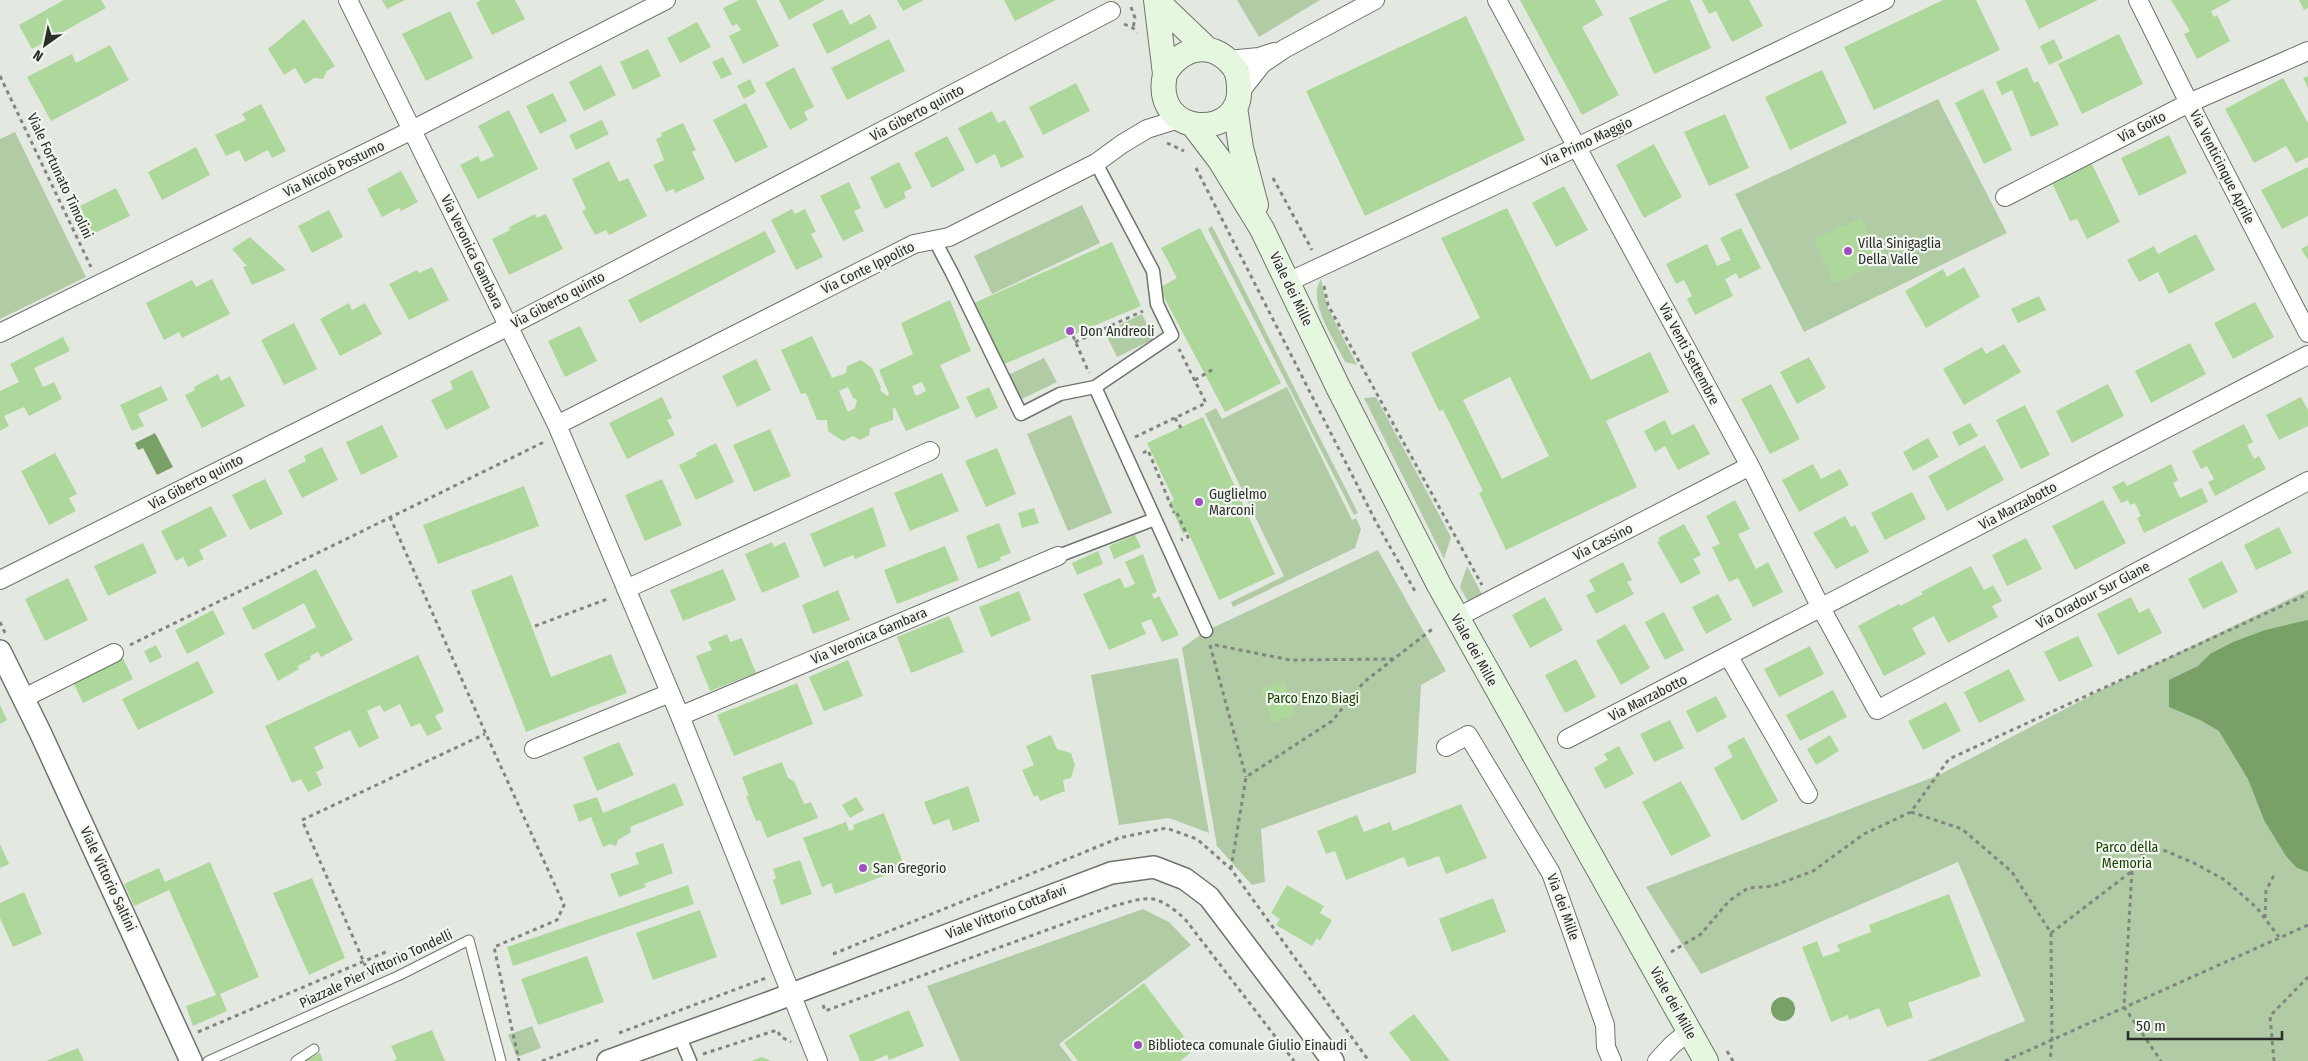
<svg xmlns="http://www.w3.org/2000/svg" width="2308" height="1061" font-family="'Fira Sans Condensed',sans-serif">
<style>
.green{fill:#b1cba5}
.water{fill:#79a067}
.building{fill:#aed79c;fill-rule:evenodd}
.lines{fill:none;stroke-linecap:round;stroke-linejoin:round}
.service-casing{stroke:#6f736d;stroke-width:11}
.pedestrian-casing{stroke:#6f736d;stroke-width:15}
.minor-casing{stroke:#6f736d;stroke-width:20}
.tertiary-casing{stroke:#6f736d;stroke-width:24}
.secondary-casing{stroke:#6f736d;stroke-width:26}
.path{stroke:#828681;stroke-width:3;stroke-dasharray:4 4;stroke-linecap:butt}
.service{stroke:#fff;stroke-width:9}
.pedestrian{stroke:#fff;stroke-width:12}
.minor{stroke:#fff;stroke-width:18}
.tertiary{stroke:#fff;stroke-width:21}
.secondary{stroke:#e6f7df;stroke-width:24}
.poi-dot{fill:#a14fbe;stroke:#f1f6ef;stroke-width:2}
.labels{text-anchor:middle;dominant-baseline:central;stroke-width:4.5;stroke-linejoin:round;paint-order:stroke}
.street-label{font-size:14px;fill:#2b2d2a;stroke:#f1f6ef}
.poi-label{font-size:14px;fill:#2b2d2a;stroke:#f1f6ef;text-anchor:start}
.park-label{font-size:14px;fill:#193e00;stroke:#f1f6ef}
</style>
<rect width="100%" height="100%" fill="#e3e9e1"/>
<path class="green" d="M1237,0H1320L1259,37Z
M1938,99L2007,233L1804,332L1735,194Z
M15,132L86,277L0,319V139Z
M1082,205L1100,243L992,294L974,256Z
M1212,226L1358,513L1354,515L1208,229Z
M1321,279L1327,306L1357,365L1345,362C1335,340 1306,301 1321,279Z
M1142,314L1154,339L1117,357L1105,332Z
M1044,358L1057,382L1020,400L1008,375Z
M1287,387L1352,520L1356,518L1361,529L1355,548L1233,607L1231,602L1284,576L1205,414L1216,408L1222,419Z
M1376,397L1451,537L1444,559L1364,398Z
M1071,415L1112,513L1068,531L1027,434Z
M1378,550L1446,671L1421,685L1416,773L1261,829L1265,882L1252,885L1217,846L1182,648L1206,631Z
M1467,566L1484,598L1470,605L1460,587Z
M2308,590V1061H1927L2025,1021L1958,862L1701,974L1646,887L1939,775L2107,687Z
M1178,658L1209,833L1169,818L1119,825L1091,675Z
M1143,909L1169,922L1191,945L1059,1044L1072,1061H960L927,986Z
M532,1026L541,1048L517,1057L508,1035Z"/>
<path class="water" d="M155,433L173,467L157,475L143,448L138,450L135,443Z
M2308,620V872L2297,868L2286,856L2264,820L2248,779L2219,731L2200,720L2169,707V680L2198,666L2210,654L2233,642L2265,630Z
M1771 1009a12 12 0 1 1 24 0a12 12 0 1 1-24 0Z"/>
<path class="building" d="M64,0H101L106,8L32,49L19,25Z
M382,0H405L387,9Z
M481,0H515L525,19L492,35L476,3Z
M739,0H756L779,46L743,64L729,36L741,30L737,24L732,26L723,8Z
M779,0H825L789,20Z
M897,0H924L903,11Z
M1004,0H1056L1015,21Z
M1520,0H1595L1603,15L1582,27L1619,95L1582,115Z
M1669,0H1690L1711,48L1654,74L1629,18Z
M1702,0H1749L1763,26L1732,42L1716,11L1709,14Z
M1943,0H1976L2000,50L1874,110L1844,47Z
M2025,0H2098L2039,29Z
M2171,0H2232L2211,11L2214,17L2217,15L2230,41L2197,59L2184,34L2190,31Z
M2299,0H2308V8L2304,10Z
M842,9L850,25L870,14L877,28L827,54L812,24Z
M450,11L473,58L426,81L402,34Z
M1466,16L1525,140L1365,216L1306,91Z
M304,19L335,66L327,71L323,79L314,78L305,84L295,68L284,75L268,49Z
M697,22L711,47L680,63L667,38Z
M2119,34L2143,84L2082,114L2058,64Z
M889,39L905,71L847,100L831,68Z
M2054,39L2063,58L2049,65L2040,46Z
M110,45L129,80L51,121L27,77L72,54L76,63Z
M648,49L661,76L633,90L620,62Z
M723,57L732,74L721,79L712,62Z
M601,65L616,95L584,111L569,82Z
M794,67L814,107L804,112L808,120L790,130L765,83Z
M2027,67L2034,83L2038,81L2059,125L2031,137L2012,90L2002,95L1996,82Z
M1822,70L1847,123L1790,150L1765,97Z
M2308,76V88L2303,78Z
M2283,78L2308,123V157L2296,163L2286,146L2254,163L2225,109Z
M750,79L756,92L744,99L737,86Z
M1076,83L1090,111L1043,135L1029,107Z
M1983,89L2012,150L1984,164L1955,103Z
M553,93L567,121L540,134L526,106Z
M746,103L768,147L735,163L713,120Z
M261,104L286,151L272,158L268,150L245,162L239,150L226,156L215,135L246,120L242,114Z
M509,110L538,169L478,199L460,165L478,156L481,162L494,156L478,126Z
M992,111L998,123L1005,120L1024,157L1001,168L995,154L976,164L958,128Z
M1725,114L1749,168L1709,186L1684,132Z
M602,120L609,134L576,150L569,135Z
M683,123L696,150L692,152L705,179L675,193L673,189L666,192L653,165L664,160L656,139L662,136L661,133Z
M2169,135L2187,173L2139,196L2121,158Z
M947,136L965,170L932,188L914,153Z
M1654,144L1682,197L1644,218L1616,165Z
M196,147L210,175L162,200L148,172Z
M609,161L619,182L628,178L647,216L609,235L606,230L595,235L582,211L586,209L572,179Z
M899,162L912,188L904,192L906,198L885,209L870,177Z
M2092,164L2120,222L2087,239L2077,219L2070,221L2052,183Z
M2308,167V216L2282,229L2261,190Z
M401,171L418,202L401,211L399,208L382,217L367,189Z
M849,182L861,208L854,211L864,231L843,241L820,196Z
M1564,186L1588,230L1556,247L1532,203Z
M116,188L130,216L93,234L80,206Z
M1507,208L1591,380L1650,352L1669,392L1606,421L1637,487L1506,550L1479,493L1483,491L1443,410L1439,411L1411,353L1480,318L1441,238ZM1510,377L1549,456L1502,479L1463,400Z
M792,209L795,214L805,209L816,232L811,234L823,257L796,270L771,220Z
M329,210L343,237L312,253L298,226Z
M535,214L537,218L546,214L563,249L509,275L492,239L510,230L509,227Z
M1861,218L1882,263L1834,284L1814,239Z
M1200,228L1281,383L1225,412L1159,288L1177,278L1161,248Z
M1741,228L1761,268L1739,279L1736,273L1725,279L1733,296L1695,315L1687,299L1692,296L1684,280L1676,284L1666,264L1707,244L1717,266L1731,260L1720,238Z
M765,231L776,252L640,323L628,300Z
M2196,234L2215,270L2169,294L2158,272L2139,282L2127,260L2154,246L2158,254Z
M250,237L286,270L252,285L243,267L247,266L232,249Z
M1112,242L1141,306L1002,365L974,303Z
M2308,245V260L2301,249Z
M432,267L449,300L409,320L389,284L417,270L419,273Z
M1964,267L1980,297L1926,328L1905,291L1943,269L1947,277Z
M212,279L230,314L182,338L179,332L164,340L146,303L192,280L196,287Z
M2039,296L2046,310L2018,323L2011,309Z
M950,300L971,351L940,365L960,408L906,431L895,408H893V420L870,428L869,435L860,440L853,436L843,441L828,431L827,420H817L806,393L801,394L781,350L812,336L832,378L846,373L847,366L861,360L872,368L881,387L880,390L887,396L889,394L879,370L913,354L901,323ZM922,382L926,391L916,396L912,386ZM848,387L853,398L857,400L855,408L848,412L839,391Z
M2255,302L2274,337L2233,359L2214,323Z
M349,303L352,310L365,303L382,334L340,356L320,319Z
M294,323L317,369L284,385L261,340Z
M580,326L597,361L565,377L548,341Z
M63,337L70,351L34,368L43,387L54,382L62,399L29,416L24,407L4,416L9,426L0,431V391L19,382L10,364Z
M2190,343L2206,374L2151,403L2135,371Z
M2004,344L2021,372L1964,405L1943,369L1982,347L1986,354Z
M1809,357L1826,388L1797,404L1780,372Z
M756,359L771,390L737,407L722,376Z
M472,370L490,408L446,430L431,400L453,389L450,381Z
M218,374L221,381L230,376L245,406L202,428L185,395L195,390L194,387Z
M1771,384L1800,439L1770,454L1741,399Z
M2108,384L2124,416L2072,443L2056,411Z
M161,386L168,400L138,414L144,426L132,431L120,405Z
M989,387L998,408L976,418L966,397Z
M662,397L672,418L667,420L675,435L627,459L609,423Z
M2301,397L2308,410V426L2279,440L2266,415Z
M2025,405L2050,455L2021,469L1996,420Z
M1203,417L1275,574L1219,600L1188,532L1183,534L1169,502L1174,500L1147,443Z
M1665,420L1672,435L1694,424L1710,454L1678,470L1665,446L1655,452L1644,431Z
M1970,423L1978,436L1959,446L1952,432Z
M2244,424L2253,442L2247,445L2254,459L2259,456L2266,469L2215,496L2208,482L2214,479L2207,466L2201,469L2192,451Z
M382,425L398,457L361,475L346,442Z
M770,429L791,476L754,492L733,445Z
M1928,438L1939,457L1913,471L1903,452Z
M716,443L734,482L696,500L679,465L697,456L696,453Z
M1985,445L2004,480L1947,511L1928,476Z
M322,447L338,480L302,498L288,470L306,461L304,456Z
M997,448L1016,494L986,507L965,461Z
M55,453L77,494L69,498L76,511L49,525L21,471Z
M1813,464L1821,479L1840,469L1849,485L1799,512L1782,480Z
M2171,464L2178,480L2173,483L2180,498L2202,488L2208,502L2144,533L2137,518L2141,516L2135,503L2130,505L2128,500L2121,503L2112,487L2124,481L2127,486Z
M942,473L959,511L910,531L894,493Z
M265,479L283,514L250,530L232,495Z
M662,479L682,525L645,541L625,495Z
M524,486L539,526L438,564L423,525Z
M1912,492L1926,519L1885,540L1871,513Z
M1735,500L1750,529L1738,534L1756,569L1768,562L1783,592L1753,607L1738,578L1729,582L1712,547L1720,544L1706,516Z
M2103,500L2126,543L2075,570L2052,526Z
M211,506L227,536L199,550L204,559L188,567L183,557L176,561L161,531Z
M873,507L886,546L855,559L853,555L824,567L810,534Z
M1034,508L1039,523L1022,528L1018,513Z
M1845,516L1851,527L1855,525L1869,552L1836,569L1813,533Z
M999,523L1011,553L1000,557L1001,560L978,569L966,536Z
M1684,524L1701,555L1693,559L1701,573L1681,584L1657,542L1660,541L1658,538Z
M2279,527L2292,553L2256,570L2244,545Z
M1135,535L1141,547L1114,559L1109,546Z
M2026,538L2042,569L2007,586L1992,555Z
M772,542L774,547L785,542L800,577L762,593L745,554Z
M143,543L157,573L108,596L94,566Z
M945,546L959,580L897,604L884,570Z
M1098,551L1103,564L1077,575L1072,563Z
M1143,554L1157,592L1152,594L1154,599L1159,596L1179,635L1162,642L1151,619L1141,623L1146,634L1109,650L1083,594L1120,578L1125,588L1135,584L1125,562Z
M2222,561L2238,592L2203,609L2188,579Z
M1623,562L1632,580L1627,582L1634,594L1596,614L1586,595L1595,591L1589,580Z
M1971,566L1984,590L1993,585L2002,601L1992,606L1998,617L1948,643L1934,616L1912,628L1926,654L1884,676L1858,626L1899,604L1900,606L1923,594L1921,592Z
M316,569L353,640L321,657L318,652L310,656L311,659L298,666L299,669L278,681L264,654L316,627L304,603L253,630L242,608Z
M723,569L736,600L683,621L670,590Z
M512,575L551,677L611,654L627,693L526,732L471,591Z
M68,578L88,620L45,641L25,599Z
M838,590L850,620L813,634L802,605Z
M1019,591L1031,620L991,637L979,607Z
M1718,594L1732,620L1706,634L1692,607Z
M1545,597L1563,630L1530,648L1512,615Z
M2131,597L2139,613L2149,608L2162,633L2118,655L2097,614Z
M213,610L225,634L187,654L175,630Z
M1664,612L1684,650L1665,660L1645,622Z
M949,616L964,652L911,673L897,637Z
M1625,624L1650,668L1621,685L1596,641Z
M727,634L730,642L742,638L756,673L710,691L696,656L712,650L708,642Z
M2078,636L2093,666L2059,682L2044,652Z
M156,645L162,657L150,663L144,651Z
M1810,646L1824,674L1779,697L1764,669Z
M120,652L133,679L83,703L70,676Z
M418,655L444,711L435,716L442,729L427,736L420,723L411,727L400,704L384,712L380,705L367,711L379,738L359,748L350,730L314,747L324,768L316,772L322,785L308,792L301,779L292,783L265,726Z
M1576,659L1596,697L1565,713L1545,675Z
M848,660L863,696L824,711L809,677Z
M198,661L214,693L138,730L122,699Z
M2009,669L2025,700L1979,723L1964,692Z
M1284,682L1295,715L1272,723L1261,689Z
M797,683L813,724L734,756L717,715Z
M1833,690L1847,717L1800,741L1786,715Z
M1716,696L1727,717L1697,733L1686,711Z
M1946,702L1961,731L1923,750L1908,721Z
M0,705L7,720L0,724Z
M1670,720L1684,748L1654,762L1640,734Z
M1051,735L1057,749L1071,753L1075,765L1071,778L1063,780L1065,791L1040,801L1038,795L1034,797L1022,770L1034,765L1026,746Z
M1830,735L1839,751L1816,765L1807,749Z
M1744,737L1778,801L1742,821L1714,768L1733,757L1727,746Z
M619,742L634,775L597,791L583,757Z
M1619,746L1634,774L1605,789L1594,768L1608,760L1604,754Z
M782,762L788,778L794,781L804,804L811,802L818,818L767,838L760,820L756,821L746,796H749L742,777Z
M1681,781L1711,836L1671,856L1642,802Z
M675,783L684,805L630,827L631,832L618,840L616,846L610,844L603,847L591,817L579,822L573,805L597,797L603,813Z
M968,786L980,821L953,831L949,819L933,825L924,802Z
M856,797L864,810L850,818L842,805Z
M1461,804L1487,858L1446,874L1439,856L1408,867L1404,857L1346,880L1335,851L1326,854L1317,831L1357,815L1364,832L1390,822L1393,831Z
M884,813L905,868L835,894L831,883L822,887L803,838L846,822L849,831L854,829L853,825Z
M663,843L673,873L644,884L646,887L619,897L610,874L639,864L635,853Z
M0,844L9,864L0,868Z
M800,860L812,894L781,905L773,880L776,878L773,869Z
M210,862L259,977L220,994L227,1011L193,1026L186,1006L216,995L169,890L134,906L124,884L159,868L165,882Z
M312,878L345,958L309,975L273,893Z
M688,885L694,904L513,966L507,947Z
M1287,885L1324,906L1320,913L1332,920L1320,941L1317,938L1312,946L1276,925L1280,919L1271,913Z
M24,892L42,934L13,947L0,918V903Z
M1949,894L1981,976L1908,1003L1913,1017L1887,1027L1879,1008L1849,1020L1848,1015L1831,1022L1802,947L1817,941L1823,957L1840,951L1837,945L1871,932L1869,925Z
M1493,898L1506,932L1452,952L1439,919Z
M700,910L717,957L653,980L636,933Z
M587,956L604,1002L538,1025L521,979Z
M1144,983L1194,1050L1180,1061H1078L1064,1043Z
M909,1010L924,1046L889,1060L887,1055L873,1061H860L849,1035Z
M1414,1014L1450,1061H1411L1389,1033Z
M432,1030L445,1061H393L397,1059L391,1046Z
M78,1048L84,1061H46Z
M320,1053L323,1061H304Z
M762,1057L771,1061H751Z"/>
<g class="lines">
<defs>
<path id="service" d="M208,1061L400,975L469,940L501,1061
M296,1061L314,1049"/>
<path id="pedestrian" d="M1096,163L1153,271L1157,304L1172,335L1095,387L1206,631
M934,239L952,273L1021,414L1060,394L1095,387
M1058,556L1155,519
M679,1035L690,1061"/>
<path id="minor" d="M348,0L557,425L680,716L818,1061
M1497,0L1750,466L1821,608L1877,710L2308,481
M2138,0L2189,103L2308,333
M1228,60L1259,57L1274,52
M1240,92L1262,64L1284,49L1375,0
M2005,197L2189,103L2308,51
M1288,282L1577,147L1885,0
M0,333L402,135L666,0
M557,425L914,244L949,237L1096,163L1122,144L1147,129L1179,119
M0,580L509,326L1111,11
M626,589L930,451
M1456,618L1750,466
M1729,657L1808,794
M24,698L114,653
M680,716L1058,556
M1567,739L2308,355
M1446,747L1468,735L1551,873L1605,1025L1606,1047L1612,1061
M534,749L670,693
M1657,1061L1672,1045L1689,1031"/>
<path id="tertiary" d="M0,651L40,732L191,1061
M608,1061L768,1003L1111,873L1154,867L1185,879L1209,897L1333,1061"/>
<path id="secondary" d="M1156,0L1165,74C1151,139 1243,140 1239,88C1239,80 1238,72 1233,66C1212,39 1181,47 1165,74
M1157,1L1207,49
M1235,107L1241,148L1256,205
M1193,125L1219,159L1262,229L1338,387L1439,585L1706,1061"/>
</defs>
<use href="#service" class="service-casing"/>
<use href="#pedestrian" class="pedestrian-casing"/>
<use href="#minor" class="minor-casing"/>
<use href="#tertiary" class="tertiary-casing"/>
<use href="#secondary" class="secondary-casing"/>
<path class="path" d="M1131,7L1135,18L1133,28
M1124,24L1133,28L1137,33
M0,76L91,267
M1167,143L1184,151
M1196,168L1376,522L1415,591
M1273,178L1312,250
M1324,286L1328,305L1482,585
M1073,336L1089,373
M1075,342L1143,311
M1195,380L1215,368
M1175,418L1181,428
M1135,437L1206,403L1179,349
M1143,453L1148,450L1174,513
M1177,513L1188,537L1181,540
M390,517L486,734L564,905L557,920L494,947L519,1061
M0,622L5,633
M535,626L610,598
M130,645L544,442
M1210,645L1246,777
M1215,645L1290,660L1394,659
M1911,812L1962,829L2012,872L2051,933L2052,1040L2050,1061
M1231,869L1246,777L1332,721L1364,682L1435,627
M2132,871L2124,1007L2161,1061
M2265,918L2266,891L2274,875
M2051,933L2132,871L2142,854L2161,849L2194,863L2225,880L2257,908L2279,937
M1671,952L1701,934L1729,901L1748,888L1773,886L1813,871L1864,834L1911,812L1949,759L2308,594
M833,954L1119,838L1166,828L1197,839L1231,869L1369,1061
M369,974L302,820L485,734
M823,1005L825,1011L1110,907C1148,897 1154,891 1185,919L1294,1061
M198,1032L388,951
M619,1033L766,978
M1727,1051L1733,1061
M703,1054L777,1030L781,1037L791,1042
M542,1061L601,1039
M2005,1061L2308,925
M2274,1061L2270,1016L2308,977"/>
<use href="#service" class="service"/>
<use href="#pedestrian" class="pedestrian"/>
<use href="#minor" class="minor"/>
<use href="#tertiary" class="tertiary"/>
<use href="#secondary" class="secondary"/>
</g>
<g class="poi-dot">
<circle cx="1848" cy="251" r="5"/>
<circle cx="1070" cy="331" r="5"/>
<circle cx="1199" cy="502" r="5"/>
<circle cx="863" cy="868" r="5"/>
<circle cx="1138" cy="1045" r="5"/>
</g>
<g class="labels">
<g class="street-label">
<text transform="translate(917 113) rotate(-28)">Via Giberto quinto</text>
<text transform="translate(2142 127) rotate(-27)">Via Goito</text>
<text transform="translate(1587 142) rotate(-25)">Via Primo Maggio</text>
<text transform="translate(2222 167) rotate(63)">Via Venticinque Aprile</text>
<text transform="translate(334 169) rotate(-26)">Via Nicolò Postumo</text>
<text transform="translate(60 176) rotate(65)">Viale Fortunato Timolini</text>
<text transform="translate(472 252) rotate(64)">Via Veronica Gambara</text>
<text transform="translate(868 268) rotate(-26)">Via Conte Ippolito</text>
<text transform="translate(1291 289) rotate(64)">Viale dei Mille</text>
<text transform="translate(558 300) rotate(-28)">Via Giberto quinto</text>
<text transform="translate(1689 354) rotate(62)">Via Venti Settembre</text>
<text transform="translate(196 482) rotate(-27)">Via Giberto quinto</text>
<text transform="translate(2018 506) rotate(-28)">Via Marzabotto</text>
<text transform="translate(1603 542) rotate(-27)">Via Cassino</text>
<text transform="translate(2093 595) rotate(-28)">Via Oradour Sur Glane</text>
<text transform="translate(869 636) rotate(-23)">Via Veronica Gambara</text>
<text transform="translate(1474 650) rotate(61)">Viale dei Mille</text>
<text transform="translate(1648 698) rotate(-27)">Via Marzabotto</text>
<text transform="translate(108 879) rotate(65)">Viale Vittorio Saltini</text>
<text transform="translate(1563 907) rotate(70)">Via dei Mille</text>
<text transform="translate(1006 912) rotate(-21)">Viale Vittorio Cottafavi</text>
<text transform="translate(376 969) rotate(-25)">Piazzale Pier Vittorio Tondelli</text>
<text transform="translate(1673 1003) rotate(61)">Viale dei Mille</text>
</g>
<g class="poi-label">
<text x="1858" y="243">Villa Sinigaglia<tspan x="1858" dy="16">Della Valle</tspan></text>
<text x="1080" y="331">Don Andreoli</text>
<text x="1209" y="494">Guglielmo<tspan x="1209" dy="16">Marconi</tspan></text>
<text x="873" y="868">San Gregorio</text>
<text x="1148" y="1045">Biblioteca comunale Giulio Einaudi</text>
</g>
<g class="park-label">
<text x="1313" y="698">Parco Enzo Biagi</text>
<text x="2127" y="847">Parco della<tspan x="2127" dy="16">Memoria</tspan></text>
</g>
</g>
<g transform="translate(45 45) rotate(213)" stroke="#f1f6ef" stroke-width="4" paint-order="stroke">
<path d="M0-4L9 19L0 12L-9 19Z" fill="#2b2d2a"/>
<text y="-8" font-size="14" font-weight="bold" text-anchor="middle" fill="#2b2d2a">N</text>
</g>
<path d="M2128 1031v8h154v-8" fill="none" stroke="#2b2d2a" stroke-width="2.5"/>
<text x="2136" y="1031" font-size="15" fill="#2b2d2a" stroke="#f1f6ef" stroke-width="4" paint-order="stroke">50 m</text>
</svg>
